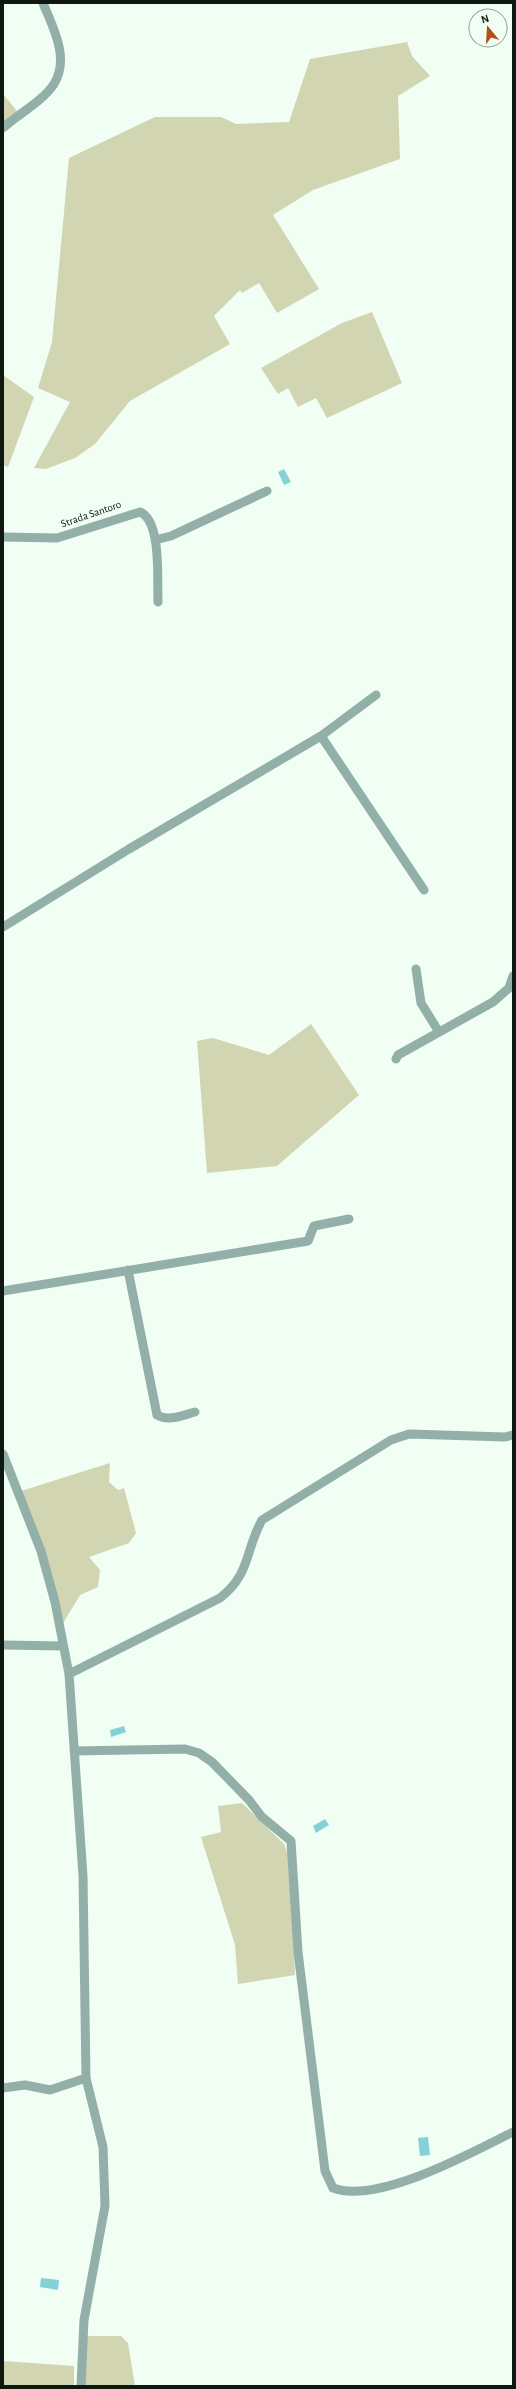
<svg xmlns="http://www.w3.org/2000/svg" width="516" height="2389" font-family="'Alegreya Sans',sans-serif">
<style>
.green{fill:#d2d5b1}
.water{fill:#85d2d5}
.lines{fill:none;stroke-linecap:round;stroke-linejoin:round}
.minor{stroke:#92b0a8;stroke-width:9}
.labels{text-anchor:middle;dominant-baseline:central;stroke-width:3;stroke-linejoin:round;paint-order:stroke}
.street-label{font-size:11px;fill:#0f1712;stroke:#f0fef4}
</style>
<rect width="100%" height="100%" fill="#f0fef4"/>
<path class="green" d="M407,42L412,56L430,76L398,96L400,159L313,190L273,215L319,289L277,313L259,283L242,293L240,290L214,316L230,344L130,401L95,444L75,458L46,469L34,468L70,402L38,388L52,342L69,158L155,117H221L236,124L289,122L310,59Z
M3,94L17,111L3,126Z
M372,312L402,383L327,418L316,398L298,407L288,388L278,394L261,368L342,323Z
M3,375L34,397L8,467L3,465Z
M311,1024L359,1095L277,1166L207,1173L197,1041L213,1038L269,1055Z
M110,1463L109,1482L118,1490L124,1488L136,1533L129,1543L89,1557L100,1570L98,1587L80,1595L62,1625L21,1491Z
M242,1803L284,1844L289,1857L295,1975L238,1984L235,1945L201,1837L221,1832L218,1806Z
M85,2336H121L128,2343L135,2386H83Z
M3,2361L74,2366V2386H3Z"/>
<path class="water" d="M284,469L291,482L284,485L278,472Z
M124,1726L126,1732L111,1737L110,1730Z
M325,1819L329,1825L316,1833L313,1826Z
M428,2137L430,2155L420,2156L418,2138Z
M41,2278L59,2280L58,2290L40,2287Z"/>
<g class="lines">
<path class="minor" d="M3,128C18,114 42,102 54,84C70,58 53,28 43,3
M3,537L57,538L140,512C162,521 157,581 158,602
M155,540L171,536L267,491
M321,736L424,890
M3,927L129,849L321,736L376,695
M416,969L421,1003L439,1032
M396,1059L398,1055L493,1002L509,988L513,976
M128,1270L157,1415C168,1422 183,1415 195,1412
M3,1291L308,1241L314,1226L349,1219
M3,1454L41,1551L55,1602L69,1674L83,1876L86,2078L50,2090L25,2085L3,2088
M3,1645L63,1646
M69,1674L220,1598C251,1574 245,1550 262,1520L391,1440L409,1434L505,1437L513,1435
M74,1751L185,1749L199,1753L212,1762L249,1800L262,1817L291,1841L298,1952L325,2171L333,2188C378,2205 472,2152 513,2132
M81,2386L84,2320L105,2206L103,2147L86,2078"/>
</g>
<g class="labels">
<g class="street-label">
<text transform="translate(91 514) rotate(-19)">Strada Santoro</text>
</g>
</g>
<rect width="516" height="2389" fill="none" stroke="#0f1712" stroke-width="8"/>
<g transform="translate(488 28) rotate(342)"><circle r="19" fill="#f0fef4" stroke="#96a29a"/>
<path d="M0-3L7 15L0 10L-7 15Z" fill="#b24f18"/>
<text y="-6" font-size="11" font-weight="bold" text-anchor="middle" fill="#0f1712">N</text>
</g>
</svg>
